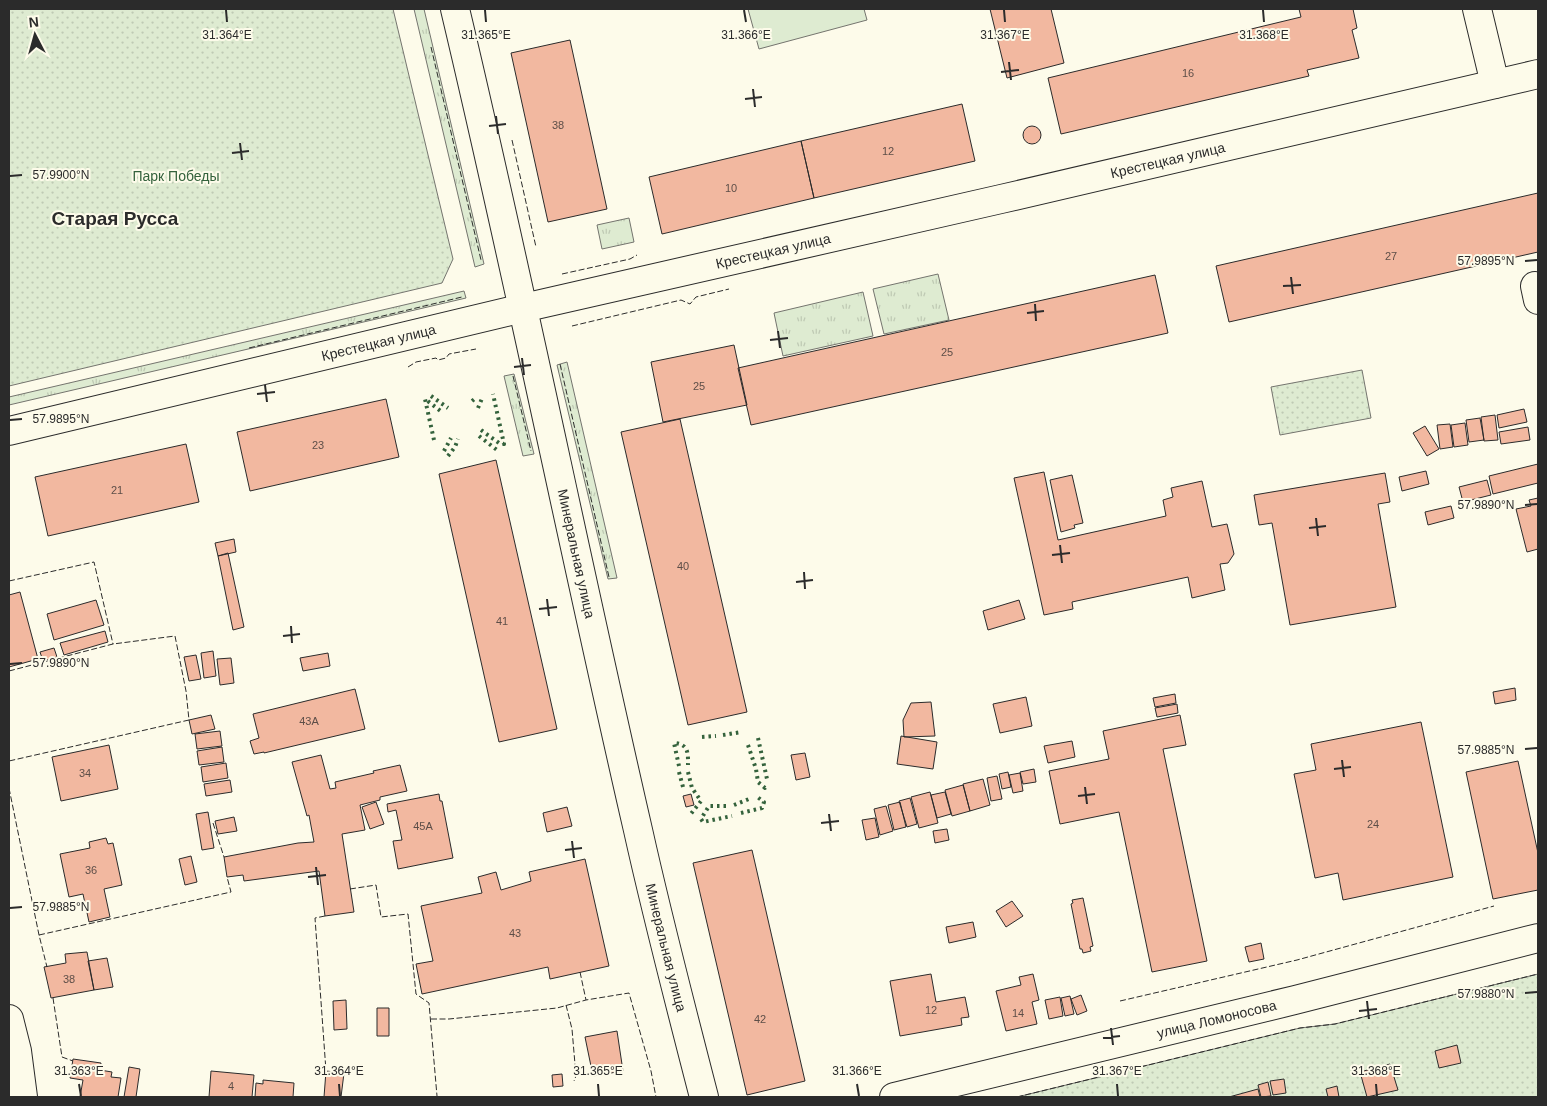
<svg xmlns="http://www.w3.org/2000/svg" width="1547" height="1106" font-family="Arial,sans-serif">
<style>
.grass{fill:url(#grass-tufts);stroke:#74746e}
.park{fill:url(#park-dots);stroke:#74746e}
.garden{fill:#deebd1;stroke:#74746e}
.building{fill:#f2b8a0;stroke:#2b2b2b}
.lines{fill:none;stroke-linecap:round;stroke-linejoin:round}
.minor-casing{stroke:#2b2b2b;stroke-width:30}
.major-casing{stroke:#2b2b2b;stroke-width:30}
.minor{stroke:#fdfbea;stroke-width:28}
.major{stroke:#fdfbea;stroke-width:28}
.hedge{stroke:#34623c;stroke-width:4;stroke-dasharray:2.5 4;stroke-linecap:butt}
.fence{stroke:#2b2b2b;stroke-width:1;stroke-dasharray:6 2.5;stroke-linecap:butt}
.ticks{fill:none;stroke:#2b2b2b;stroke-width:2}
.labels{text-anchor:middle;dominant-baseline:central;stroke-width:4;stroke-linejoin:round;paint-order:stroke}
.number-label{font-size:11px;fill:#5d4e48}
.street-label{font-size:14px;fill:#2b2b2b;stroke:#fdfbea}
.park-label{font-size:14px;fill:#34623c;stroke:#fdfbea}
.district-label{font-size:19px;font-weight:bold;fill:#2b2b2b;stroke:#fdfbea}
.ticks-label{font-size:12px;text-anchor:middle;fill:#2b2b2b;stroke:#fdfbea;stroke-width:4;stroke-linejoin:round;paint-order:stroke}
</style>
<defs>
<pattern id="grass-tufts" width="24" height="20" patternUnits="userSpaceOnUse" patternTransform="scale(1.25)"><rect width="24" height="20" fill="#deebd1"/><path d="M3 7l-1-3M5 7V3M7 7l1-3M15 17l-1-3M17 17v-4M19 17l1-3" fill="none" stroke="#bfcab4"/></pattern>
<pattern id="park-dots" width="8" height="8" patternUnits="userSpaceOnUse" patternTransform="scale(1.25)"><rect width="8" height="8" fill="#deebd1"/><path d="M2 2h.1M6 6h.1" fill="none" stroke="#bfcab4" stroke-width="1.8" stroke-linecap="round"/></pattern>
</defs>
<rect width="100%" height="100%" fill="#fdfbea"/>
<path class="grass" d="M414,9H424L484,264L475,267Z
M629,218L634,242L602,249L597,225Z
M938,274L949,320L884,334L873,289Z
M464,291L466,298L9,405V397Z
M863,292L873,336L783,356L774,313Z
M567,362L617,578L608,579L557,365Z
M514,374L534,454L523,456L504,376Z"/>
<path class="park" d="M9,9H393L453,259L442,283L9,386Z
M1362,370L1371,418L1280,435L1271,387Z
M1538,974V1097H1017L1300,1028L1335,1024Z"/>
<path class="garden" d="M748,9H864L867,20L759,49Z"/>
<path class="building" d="M990,9H1051L1064,63L1007,78Z
M1299,9H1353L1357,28L1352,30L1359,58L1307,70L1309,76L1061,134L1048,78L1301,17Z
M570,40L607,209L548,222L511,53Z
M962,104L975,161L814,198L801,141Z
M1023 135a9 9 0 1 1 18 0a9 9 0 1 1-18 0Z
M801,141L814,198L662,234L649,177Z
M1538,193V252L1229,322L1216,266Z
M1155,275L1168,333L751,425L738,368Z
M734,345L747,405L663,422L651,362Z
M386,399L399,457L250,491L237,432Z
M1524,409L1527,422L1499,428L1497,415Z
M1495,415L1498,440L1484,441L1481,417Z
M1480,418L1484,440L1469,442L1466,420Z
M680,419L747,712L688,725L621,432Z
M1465,423L1468,445L1454,447L1451,425Z
M1450,424L1453,447L1440,449L1437,425Z
M1425,426L1439,449L1427,456L1413,433Z
M1528,427L1530,440L1501,444L1499,432Z
M186,444L199,502L48,536L35,477Z
M496,460L557,729L499,742L439,474Z
M1538,464V483L1493,494L1489,476Z
M1426,471L1429,484L1402,491L1399,477Z
M1044,472L1058,540L1166,516L1163,500L1173,497L1171,488L1202,481L1212,527L1227,524L1234,554L1228,563L1220,564L1225,590L1192,598L1188,577L1072,602L1073,609L1044,615L1014,478Z
M1385,473L1390,502L1378,504L1396,607L1290,625L1272,523L1259,525L1254,495Z
M1072,475L1083,523L1074,525L1075,528L1061,532L1050,480Z
M1487,480L1491,495L1463,502L1459,487Z
M1538,498V549L1527,552L1516,509L1531,506L1529,500Z
M1451,506L1454,518L1428,525L1425,512Z
M234,539L236,552L218,556L215,543Z
M228,553L244,627L233,630L218,556Z
M20,592L38,659L9,667V595Z
M96,600L104,625L54,640L47,614Z
M1019,600L1025,619L988,630L983,611Z
M105,631L108,642L64,655L60,643Z
M54,648L57,657L43,661L40,652Z
M213,651L216,676L204,678L201,653Z
M328,653L330,666L303,671L300,658Z
M196,655L201,679L189,681L184,657Z
M231,658L234,683L220,685L217,659Z
M1515,688L1516,700L1495,704L1493,692Z
M355,689L365,729L264,753V752L254,754L250,741L259,738L253,714Z
M1175,694L1176,703L1155,707L1153,698Z
M1026,697L1032,726L1000,733L993,704Z
M931,702L935,736L904,737L903,720L911,703Z
M1177,704L1178,713L1157,717L1155,708Z
M211,715L215,729L192,734L189,720Z
M1180,715L1186,745L1163,749L1207,961L1152,972L1119,812L1060,824L1049,771L1109,759L1103,731Z
M1421,722L1453,877L1343,900L1338,873L1315,878L1294,774L1316,770L1311,744Z
M220,731L222,746L197,749L195,734Z
M901,736L937,742L933,769L897,764Z
M1072,741L1075,757L1048,763L1044,746Z
M109,745L118,789L61,801L52,757Z
M222,747L224,762L199,765L197,751Z
M805,753L810,777L796,780L791,755Z
M321,755L330,789L336,788L335,782L374,773L373,771L400,765L407,791L380,797V800L360,805L365,830L342,834L354,912L325,916L319,871L244,881L243,875L227,877L224,857L298,843L314,842L309,815L307,816L292,762Z
M1518,761L1538,853V890L1493,899L1466,772Z
M226,763L228,778L203,782L201,767Z
M1034,769L1036,782L1023,784L1020,772Z
M1008,772L1011,787L1002,789L999,774Z
M1020,773L1023,791L1013,793L1009,775Z
M997,776L1002,799L991,801L987,778Z
M983,779L990,805L970,811L963,784Z
M230,780L232,792L206,796L204,784Z
M963,785L970,811L952,816L945,790Z
M930,792L938,823L919,828L911,797Z
M945,792L951,814L937,818L931,795Z
M439,794L440,801H442L453,858L398,869L393,841L402,840L396,810L388,812L387,804Z
M691,794L694,805L686,807L683,796Z
M910,798L917,824L907,827L899,801Z
M376,802L384,824L370,829L362,807Z
M900,802L906,827L894,830L888,805Z
M886,806L893,831L880,835L874,809Z
M567,807L572,826L547,832L543,813Z
M208,812L214,848L202,850L196,814Z
M234,817L237,831L218,834L215,821Z
M875,818L879,837L866,840L862,820Z
M947,829L949,840L935,843L933,831Z
M106,838L108,844L113,843L122,885L104,889L110,917L89,922L83,894L69,897L60,854L90,848L89,842Z
M752,850L805,1081L747,1095L693,863Z
M191,856L197,882L185,885L179,859Z
M585,859L609,966L550,979L548,967L422,994L416,964L433,961L421,906L482,893L478,877L496,872L501,890L531,881L529,872Z
M1083,898L1093,946L1090,947L1091,951L1083,953L1082,949H1080L1071,904L1073,903L1072,900Z
M1012,901L1023,916L1006,927L996,911Z
M973,922L976,937L949,943L946,927Z
M1261,943L1264,959L1249,962L1245,947Z
M87,952L94,990L51,998L44,967L66,963L65,954Z
M107,958L113,987L94,990L88,961Z
M931,974L936,1002L965,997L969,1017L961,1018L962,1025L900,1036L890,981Z
M1033,974L1039,1000L1032,1002L1037,1024L1006,1031L996,991L1021,985L1019,977Z
M1081,995L1087,1011L1077,1015L1071,999Z
M1070,996L1074,1014L1065,1016L1061,998Z
M1060,997L1063,1016L1049,1019L1045,1000Z
M346,1000L347,1029L334,1030L333,1001Z
M377,1008H389V1036H377Z
M617,1031L623,1071L593,1076L585,1037Z
M1457,1045L1461,1063L1439,1068L1435,1051Z
M73,1059L101,1063L100,1070L112,1072L111,1077L121,1078L118,1097H80L83,1080L70,1078Z
M1390,1064L1398,1090L1367,1097L1360,1072Z
M129,1067L140,1069L136,1097H124Z
M211,1071L254,1075L252,1097H209Z
M326,1071L344,1073L341,1097H324Z
M562,1074L563,1086L553,1087L552,1075Z
M1284,1079L1286,1093L1273,1095L1270,1081Z
M263,1080L294,1083L293,1097H255L256,1083L263,1084Z
M1268,1082L1271,1096L1261,1097L1258,1085Z
M1337,1086L1339,1097H1328L1326,1089Z
M1258,1089L1260,1097H1229Z"/>
<g class="lines">
<defs>
<g id="minor">
<path d="M1477,9L1495,84"/>
<path d="M1535,286L1538,300"/>
<path d="M9,1019L17,1051L23,1097"/>
<path id="s1" d="M894,1097L1295,1000L1538,938"/>
</g>
<g id="major">
<path id="s2" d="M455,9C520,282 575,557 638,830C658,920 681,1008 704,1097"/>
<path id="s3" d="M9,431L523,308L1001,199L1538,74"/>
</g>
</defs>
<use href="#minor" class="minor-casing"/>
<use href="#major" class="major-casing"/>
<use href="#minor" class="minor"/>
<use href="#major" class="major"/>
<path class="hedge" d="M431,396L448,408
M472,401L477,397
M478,408L483,396
M481,430L499,443L504,444L493,394
M479,436L497,450
M434,440L425,399L442,412
M444,451L451,438
M448,456L455,447L458,439
M723,735L742,732
M702,737L716,736
M758,738L767,779
M748,745L756,769L758,782L765,788L767,785
M679,766L674,743C689,744 688,754 688,765
M679,772L683,787
M688,772L692,788L701,801L690,815
M734,805L749,799
M726,806H709L701,819L703,822L732,816
M741,813L762,808L764,802L756,796"/>
<path class="fence" d="M431,47L481,260
M512,140L536,247
M562,274L630,259L637,255
M572,326L681,300L690,304L696,297L729,289
M249,348L462,297
M560,364L609,577
M408,367L416,362L436,358L438,360L446,358L449,354L476,349
M513,376L531,451
M9,581L94,562L113,644
M9,671L113,644L175,636L186,691L189,720L9,761
M9,788L39,935L47,967
M213,823L224,857
M350,889L376,885L381,917L408,914L416,994L429,1003L437,1096
M325,916L315,918L326,1071
M39,935L231,892L227,877
M580,972L586,1000
M53,998L62,1057L73,1061
M1120,1001L1297,960L1494,906
M566,1005L572,1029L576,1076L574,1081
M431,1019H449L557,1008L586,1000L629,993L651,1071L656,1097
M1017,1097L1300,1028L1335,1024L1538,974"/>
</g>
<path class="ticks" d="M226,10L227,22M485,10L486,22M744,10L746,22M1004,10L1005,22M1263,10L1264,22M1009,62L1011,80M1001,72L1019,70M753,89L755,107M745,99L762,97M496,116L498,134M489,126L506,124M240,143L242,160M232,153L249,151M10,176L22,175M1525,261L1537,260M1291,277L1293,294M1283,286L1301,285M1035,304L1036,321M1027,313L1044,311M778,331L780,348M770,340L788,338M522,358L524,375M514,367L531,365M265,385L267,402M257,394L275,392M10,420L22,419M1525,505L1537,504M1316,518L1318,536M1309,528L1326,526M1060,545L1062,563M1052,555L1070,553M804,572L805,589M796,582L813,580M547,599L549,616M539,609L557,607M291,626L292,643M283,636L300,634M10,664L22,663M1525,749L1537,748M1342,760L1344,777M1334,769L1351,767M1085,787L1087,804M1078,796L1095,794M829,814L831,831M821,823L839,821M572,841L574,858M565,850L582,848M316,867L318,885M308,877L326,875M10,908L22,907M1525,993L1537,992M1367,1001L1369,1019M1359,1011L1377,1009M1111,1028L1113,1045M1103,1038L1120,1036M79,1084L81,1096M339,1084L340,1096M598,1084L599,1096M857,1084L859,1096M1117,1084L1118,1096M1376,1084L1377,1096"/>
<g class="labels">
<g class="number-label">
<text x="1188" y="73">16</text>
<text x="558" y="125">38</text>
<text x="888" y="151">12</text>
<text x="731" y="188">10</text>
<text x="1391" y="256">27</text>
<text x="947" y="352">25</text>
<text x="699" y="386">25</text>
<text x="318" y="445">23</text>
<text x="117" y="490">21</text>
<text x="683" y="566">40</text>
<text x="502" y="621">41</text>
<text x="309" y="721">43А</text>
<text x="85" y="773">34</text>
<text x="1373" y="824">24</text>
<text x="423" y="826">45А</text>
<text x="91" y="870">36</text>
<text x="515" y="933">43</text>
<text x="69" y="979">38</text>
<text x="931" y="1010">12</text>
<text x="1018" y="1013">14</text>
<text x="760" y="1019">42</text>
<text x="231" y="1086">4</text>
</g>
<g class="street-label">
<text stroke="none"><textPath href="#s3" startOffset="1190">Крестецкая улица</textPath></text>
<text stroke="none"><textPath href="#s3" startOffset="785">Крестецкая улица</textPath></text>
<text stroke="none"><textPath href="#s3" startOffset="380">Крестецкая улица</textPath></text>
<text stroke="none"><textPath href="#s2" startOffset="558">Минеральная улица</textPath></text>
<text stroke="none"><textPath href="#s2" startOffset="962">Минеральная улица</textPath></text>
<text stroke="none"><textPath href="#s1" startOffset="332">улица Ломоносова</textPath></text>
</g>
<g class="park-label">
<text x="176" y="176">Парк Победы</text>
</g>
<g class="district-label">
<text x="115" y="218">Старая Русса</text>
</g>
</g>
<g class="ticks-label">
<text x="227" y="39">31.364°E</text>
<text x="486" y="39">31.365°E</text>
<text x="746" y="39">31.366°E</text>
<text x="1005" y="39">31.367°E</text>
<text x="1264" y="39">31.368°E</text>
<text x="61" y="179">57.9900°N</text>
<text x="1486" y="265">57.9895°N</text>
<text x="61" y="423">57.9895°N</text>
<text x="1486" y="509">57.9890°N</text>
<text x="61" y="667">57.9890°N</text>
<text x="1486" y="754">57.9885°N</text>
<text x="61" y="911">57.9885°N</text>
<text x="1486" y="998">57.9880°N</text>
<text x="79" y="1075">31.363°E</text>
<text x="339" y="1075">31.364°E</text>
<text x="598" y="1075">31.365°E</text>
<text x="857" y="1075">31.366°E</text>
<text x="1117" y="1075">31.367°E</text>
<text x="1376" y="1075">31.368°E</text>
</g>
<rect width="1547" height="1106" fill="none" stroke="#2b2b2b" stroke-width="20"/>
<g transform="translate(35 35) rotate(354)" stroke="#fdfbea" stroke-width="4" paint-order="stroke">
<path d="M0-4L9 19L0 12L-9 19Z" fill="#2b2b2b"/>
<text y="-8" font-size="14" font-weight="bold" text-anchor="middle" fill="#2b2b2b">N</text>
</g>
</svg>
